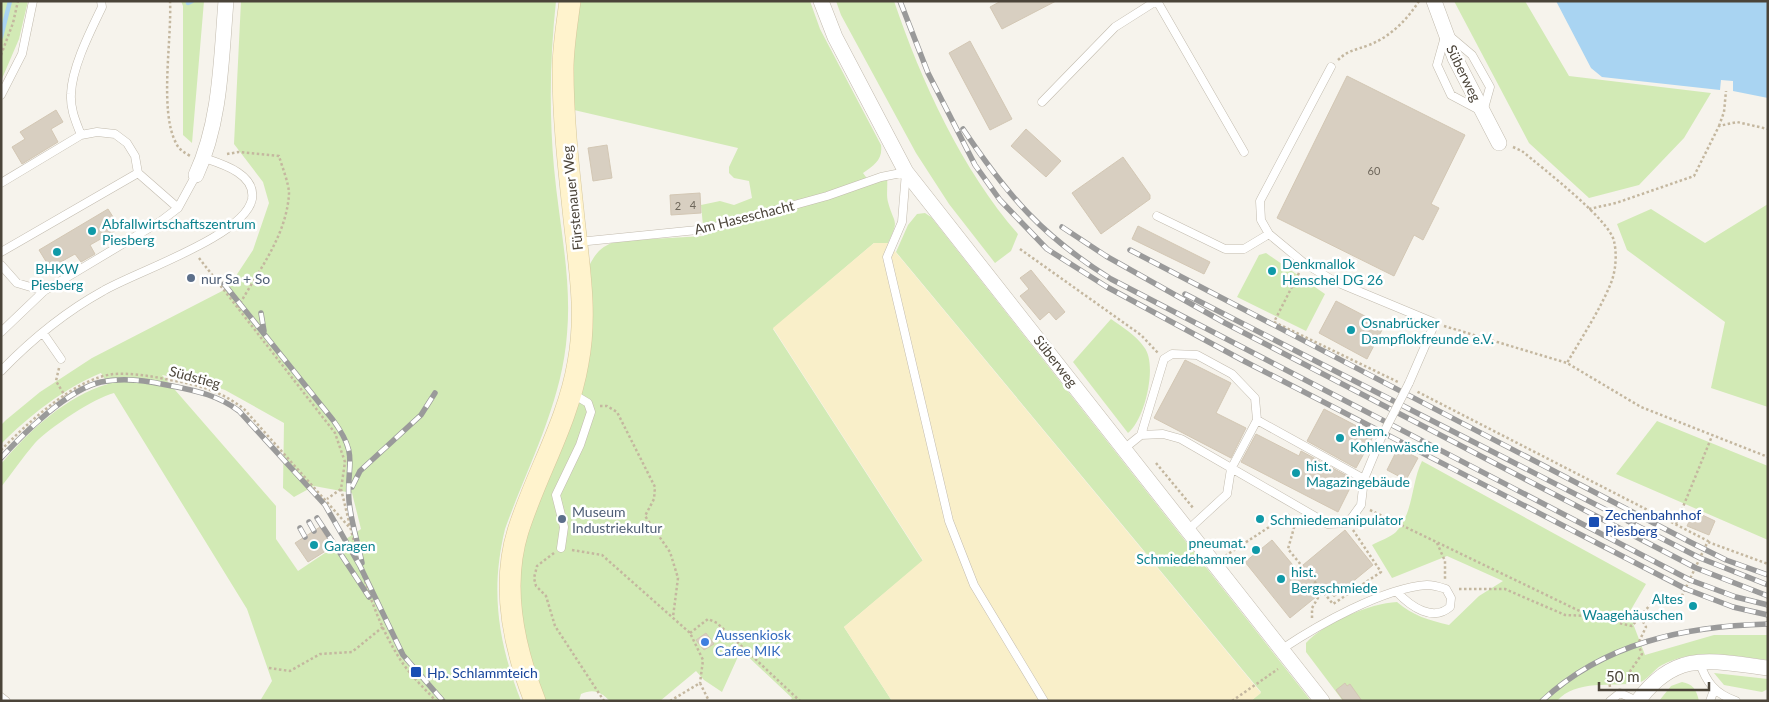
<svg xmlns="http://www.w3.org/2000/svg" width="1769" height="702" font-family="Lato,sans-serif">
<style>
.green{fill:#d2eab5;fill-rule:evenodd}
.sand{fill:#f9efc9}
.water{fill:#a9d4f2}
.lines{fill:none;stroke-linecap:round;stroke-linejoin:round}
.stream{stroke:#a9d4f2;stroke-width:4.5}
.building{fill:#d8cfc1;stroke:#d3c7b4}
.lane-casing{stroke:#c2bbae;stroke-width:9}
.street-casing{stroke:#c2bbae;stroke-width:16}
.secondary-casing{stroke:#d6c79b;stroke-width:22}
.path{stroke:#c4b79f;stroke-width:2.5;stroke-dasharray:2.5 2.5;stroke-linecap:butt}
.lane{stroke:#fff;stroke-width:8}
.street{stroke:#fff;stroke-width:15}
.secondary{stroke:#fff3cd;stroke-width:21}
.rail-casing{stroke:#9a9a9a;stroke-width:5.5}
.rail{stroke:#fff;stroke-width:4;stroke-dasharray:11;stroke-linecap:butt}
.lane-bridge-casing{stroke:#c2bbae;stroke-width:9;stroke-linecap:butt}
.lane-bridge{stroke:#fff;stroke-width:8}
.culture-dot{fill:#0f9aa8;stroke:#fff;stroke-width:2}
.service-dot{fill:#5c6f8a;stroke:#fff;stroke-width:2}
.transit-dot{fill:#1a4fb4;stroke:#fff;stroke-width:2}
.shop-dot{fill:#3f7fe0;stroke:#fff;stroke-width:2}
.labels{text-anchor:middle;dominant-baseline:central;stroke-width:5;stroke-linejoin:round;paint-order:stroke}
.number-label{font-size:11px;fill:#6e675b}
.street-label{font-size:14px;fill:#4b4439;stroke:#fff}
.culture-label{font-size:14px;fill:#0d838f;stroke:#fff;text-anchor:start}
.service-label{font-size:14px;fill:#4e5e75;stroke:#fff;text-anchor:start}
.transit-label{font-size:14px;fill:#164399;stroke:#fff;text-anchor:start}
.shop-label{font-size:14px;fill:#366cbe;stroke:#fff;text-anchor:start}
</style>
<rect width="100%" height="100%" fill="#f6f3ec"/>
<path class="green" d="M1,1H28L19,39L1,81Z
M181,1H204L192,143L183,135V6Z
M241,1H556C550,57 549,112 554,168C559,223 572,279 567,334C562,403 528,465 505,529C490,591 498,642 521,701H260L272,681L247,609L114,393C94,398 49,428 35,443C23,457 12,473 1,487V464C29,431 66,396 108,384L101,373C64,388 29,416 1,444V425L6,420L40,392L92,358L228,288L253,250L269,203L263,182L234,144ZM162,375L201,382L225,390L284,423L283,488L294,497L314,486L352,493L361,529L298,571L276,539V506Z
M579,1H810L820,29L881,145C883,160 874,165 863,173L871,184L887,178C888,187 886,194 888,202C894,225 900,218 888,243H874L773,329L923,561L844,627L892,701H790L792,698L741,650L722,692L704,680L696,671L660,701H610C601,692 594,688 581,694L579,701H543L519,619L521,552L544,484L589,266C596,252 602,246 617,241L704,236L701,205L720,201L734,205L752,198L749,181L734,178L729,173V167L738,148L574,110L572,67Z
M836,1H894C921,81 962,170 1018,234L1011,251L995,263L949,204L916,153L841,15Z
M1454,1H1525L1569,76L1711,93L1684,138L1639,185L1589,198L1529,143Z
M1768,204V407L1711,388L1725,322L1627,250L1617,224L1651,209L1705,243Z
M925,213L931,217L1311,701H1251L1261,692L896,252L908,225L917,214Z
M1266,253L1325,294L1306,331L1237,297L1259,255Z
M1111,319C1122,327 1136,335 1144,347C1158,364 1145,420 1128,433L1073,362Z
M1657,421L1768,466V540L1616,474Z
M1422,461L1646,584L1629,613L1645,655L1714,635H1768V660C1733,656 1695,647 1662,665C1654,669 1647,681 1638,683C1612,687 1576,679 1557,701H1343L1306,652V643C1324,623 1370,603 1397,602C1413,616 1429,620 1449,625L1479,596L1503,581L1447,556L1392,578L1372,545C1379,541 1391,537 1396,532C1414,512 1411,483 1422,461Z
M1714,673L1768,679V689L1762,692L1724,685Z
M1682,682C1693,684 1696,689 1699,701H1659L1671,686Z"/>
<path class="sand" d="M874,243H888L1261,693L1251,701H892L844,627L923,560L773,328Z"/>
<path class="water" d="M1556,1H1768V98L1733,91V81L1721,80L1720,90L1602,77L1591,68Z"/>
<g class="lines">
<path class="stream" d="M188,3L192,1
M1,37L10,1"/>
</g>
<path class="building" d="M1001,1H1056L1002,29L990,7Z
M970,41L1012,119L990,130L949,53Z
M1347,76L1465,135L1431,204L1439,208L1423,240L1414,235L1394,276L1277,218Z
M56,110L63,122L51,129L58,142L22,164L12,147L25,139L20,132Z
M1026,129L1061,161L1046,177L1011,146Z
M607,145L612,178L593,181L588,148Z
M1123,157L1150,195V199L1101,234L1072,193Z
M700,193L701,213L671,215L670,195Z
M108,209L120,228L90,245L95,254L81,262L75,254L50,268L39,250Z
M1138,226L1210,262L1204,274L1132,239Z
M1031,270L1065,312L1056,320L1049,312L1040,320L1020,296L1029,289L1020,278Z
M1336,301L1384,326L1367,359L1319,333Z
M1185,360L1231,383L1216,413L1246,428L1231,458L1154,418Z
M1324,409L1374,435L1356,468L1307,441Z
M1256,434L1299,456L1301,451L1351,478L1349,482L1352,484L1338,512L1241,462Z
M1398,448L1418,458L1406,480L1387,470Z
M1694,511L1715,521L1709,535L1687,526Z
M320,527L332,547L308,562L295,543Z
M1345,530L1373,565L1334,597L1327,588L1290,618L1245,562L1272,540L1297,570Z
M706,633L714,644L704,650L696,640Z
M1345,683L1347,686L1350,684L1362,701H1344L1336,690Z"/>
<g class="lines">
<defs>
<path id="lane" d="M1157,1L1244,152
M1446,33L1472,55L1490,87L1483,112L1451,95L1437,65Z
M1331,67L1260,201L1261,220L1269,234L1304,263L1334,281L1435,323L1409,383
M1,95L22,54L33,1
M1042,102L1115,27L1156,1
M81,135C76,122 70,109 71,94C72,67 90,32 102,7L101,1
M1,183L81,135L97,132L115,134L127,143L135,156L138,173L178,208
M1157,216L1225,249H1244L1269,234
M578,242L707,229L827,196L881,177L906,172L902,222L887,257L949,521L974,585L1044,701
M1,252L138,173
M1,265L17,283L44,291
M1,332L44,291L161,221L178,208L196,175
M43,333L61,359
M1,371C31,340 65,312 103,291C135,272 245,236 252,199C256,174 222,164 204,158
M1257,420L1364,479
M1141,435L1163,434L1181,439L1328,524L1348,523L1361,505L1364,479L1381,438
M1125,448L1141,435L1164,359L1172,354L1197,355L1232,374L1255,398L1257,420L1231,469L1227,494L1189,529
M561,548L564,527L556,495L580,445L591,412L588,403L573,394
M1282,649C1318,625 1383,588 1427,585C1433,585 1440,587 1446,589L1451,598L1450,607C1433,622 1411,607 1397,592
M1699,661C1706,682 1715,694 1736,701
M1,697L6,701
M1610,701L1620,693L1637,701
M1710,701L1714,690"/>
<path id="street" d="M821,1L835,37L906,172L1322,701
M1434,1L1455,58L1499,143
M196,175C221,121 221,60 226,1
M1638,701C1676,649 1712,661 1768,668"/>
<path id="secondary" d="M535,701C514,648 501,586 518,531C536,474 568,422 578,363C588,311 578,261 573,209C568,163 563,116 563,69C563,47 567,24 570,1"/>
</defs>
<use href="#lane" class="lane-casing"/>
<use href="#street" class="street-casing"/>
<use href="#secondary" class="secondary-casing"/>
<path class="path" d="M170,1C172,39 159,111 176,143C179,150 184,152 190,156
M1,55L13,23L18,1
M1338,60C1348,50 1356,50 1369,45C1390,37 1407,20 1419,1
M1719,126L1724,112L1726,91
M1513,147L1522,151C1542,168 1609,219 1614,241C1617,254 1616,270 1611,283C1600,310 1582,337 1567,363
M227,154L239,152L279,156C282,167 289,183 289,194C286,238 257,272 237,309
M1589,209L1616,203L1694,176L1719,126L1737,122L1768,129
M1020,249L1141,335L1158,353
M199,258L335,433L345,462L341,489L327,499
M1299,273L1274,322L1398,382
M1444,326L1567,363L1641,407L1768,457
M59,368L56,381L65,396
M600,406H607L617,412L655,487L654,499L645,516L670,552L678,578L673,617
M1,450C28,423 75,378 114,374C133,373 151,376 170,380C199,385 221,391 244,409L350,528
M1156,463L1194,509
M341,489C355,545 367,606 398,656C408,673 423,687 436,701
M1370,510L1592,617L1632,626L1650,605L1661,598L1678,604L1708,541L1416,391
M1297,517L1288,549L1333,604L1381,572L1353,530
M1676,524L1712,436
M1708,542L1768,564
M1437,543L1445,561V579
M572,550L602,555L690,633L703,660L700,683
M554,553L537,566L534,578L536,586L546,596L555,626L604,701
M1225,556L1289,514
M1459,589H1505L1565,615L1590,616
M1312,618V608L1322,591
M690,633L708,619L717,623L800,701
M269,668L290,671L320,654L352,652L384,626
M1610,687L1609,681L1626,677L1642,654L1638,644L1646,627L1641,618
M670,701L700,683L709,701
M1232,701L1278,669"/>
<use href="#lane" class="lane"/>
<use href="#street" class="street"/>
<use href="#secondary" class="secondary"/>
<defs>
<path id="rail" d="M900,1L928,73L975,165L1000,200L1047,249L1107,287L1242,360L1686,589L1733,607L1768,615
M963,129C1008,196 1042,236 1111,279L1690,580L1736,597L1768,605
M1062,227L1106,256L1225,323L1696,568L1768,596
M1130,250L1690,542L1726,560L1768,575
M224,284L333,420C360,457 346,463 349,501C351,522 358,543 362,563
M1185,294L1700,558L1768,585
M261,313L264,331
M1,458C23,434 68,389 101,382C125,377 148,381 172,386C198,391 219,396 239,411L325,505L360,566L403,655L443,701
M352,487L360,471L421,415L435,393
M317,518L369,597
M309,522L314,531
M300,528L305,537
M1542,701C1604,643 1685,626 1768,624"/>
</defs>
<use href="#rail" class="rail-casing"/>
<use href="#rail" class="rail"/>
<defs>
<path id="lane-bridge" d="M1381,438L1409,383"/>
</defs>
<use href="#lane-bridge" class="lane-bridge-casing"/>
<use href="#lane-bridge" class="lane-bridge"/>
</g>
<g class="culture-dot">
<circle cx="92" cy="231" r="5"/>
<circle cx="57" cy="252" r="5"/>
<circle cx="1272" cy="271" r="5"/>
<circle cx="1351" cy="330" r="5"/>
<circle cx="1340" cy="438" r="5"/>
<circle cx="1296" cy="473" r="5"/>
<circle cx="1260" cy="519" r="5"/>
<circle cx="314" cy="545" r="5"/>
<circle cx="1256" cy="550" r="5"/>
<circle cx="1281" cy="579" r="5"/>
<circle cx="1693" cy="606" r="5"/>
</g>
<g class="service-dot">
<circle cx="191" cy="278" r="5"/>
<circle cx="562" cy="519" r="5"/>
</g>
<g class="transit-dot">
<rect x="1588" y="516" width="12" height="12" rx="2.5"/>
<rect x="410" y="666" width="12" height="12" rx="2.5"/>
</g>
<circle class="shop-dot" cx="705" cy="642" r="5"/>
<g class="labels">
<g class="number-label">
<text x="1374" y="170">60</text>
<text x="693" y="204">4</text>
<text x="678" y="205">2</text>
</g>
<g class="street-label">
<text transform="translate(1464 73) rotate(64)">Süberweg</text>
<text transform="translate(572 198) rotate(-96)">Fürstenauer Weg</text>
<text transform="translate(744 217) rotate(-14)">Am Haseschacht</text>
<text transform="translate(1056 361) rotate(52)">Süberweg</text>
<text transform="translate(195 377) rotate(15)">Südstieg</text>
</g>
<g class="culture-label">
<text x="102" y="223">Abfallwirtschaftszentrum<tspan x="102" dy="16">Piesberg</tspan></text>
<text x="1282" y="263">Denkmallok<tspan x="1282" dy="16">Henschel DG 26</tspan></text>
<text x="57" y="268" text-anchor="middle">BHKW<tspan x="57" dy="16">Piesberg</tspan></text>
<text x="1361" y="322">Osnabrücker<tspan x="1361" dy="16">Dampflokfreunde e.V.</tspan></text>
<text x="1350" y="430">ehem.<tspan x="1350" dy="16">Kohlenwäsche</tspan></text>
<text x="1306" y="465">hist.<tspan x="1306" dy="16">Magazingebäude</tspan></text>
<text x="1270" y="519">Schmiedemanipulator</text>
<text x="1246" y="542" text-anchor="end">pneumat.<tspan x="1246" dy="16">Schmiedehammer</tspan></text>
<text x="324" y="545">Garagen</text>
<text x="1291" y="571">hist.<tspan x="1291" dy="16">Bergschmiede</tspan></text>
<text x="1683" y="598" text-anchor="end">Altes<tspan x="1683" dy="16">Waagehäuschen</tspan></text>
</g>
<g class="service-label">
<text x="201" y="278">nur Sa + So</text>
<text x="572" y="511">Museum<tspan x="572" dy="16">Industriekultur</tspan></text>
</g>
<g class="transit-label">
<text x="1605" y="514">Zechenbahnhof<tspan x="1605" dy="16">Piesberg</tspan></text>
<text x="427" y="672">Hp. Schlammteich</text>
</g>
<g class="shop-label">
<text x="715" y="634">Aussenkiosk<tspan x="715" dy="16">Cafee MIK</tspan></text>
</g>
</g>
<rect width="1769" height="702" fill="none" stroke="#4b4439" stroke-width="5"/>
<path d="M1599 682v8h110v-8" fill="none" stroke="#4b4439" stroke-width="2.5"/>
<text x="1606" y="682" font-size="15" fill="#4b4439" stroke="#ffffff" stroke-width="4" paint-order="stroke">50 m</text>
</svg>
